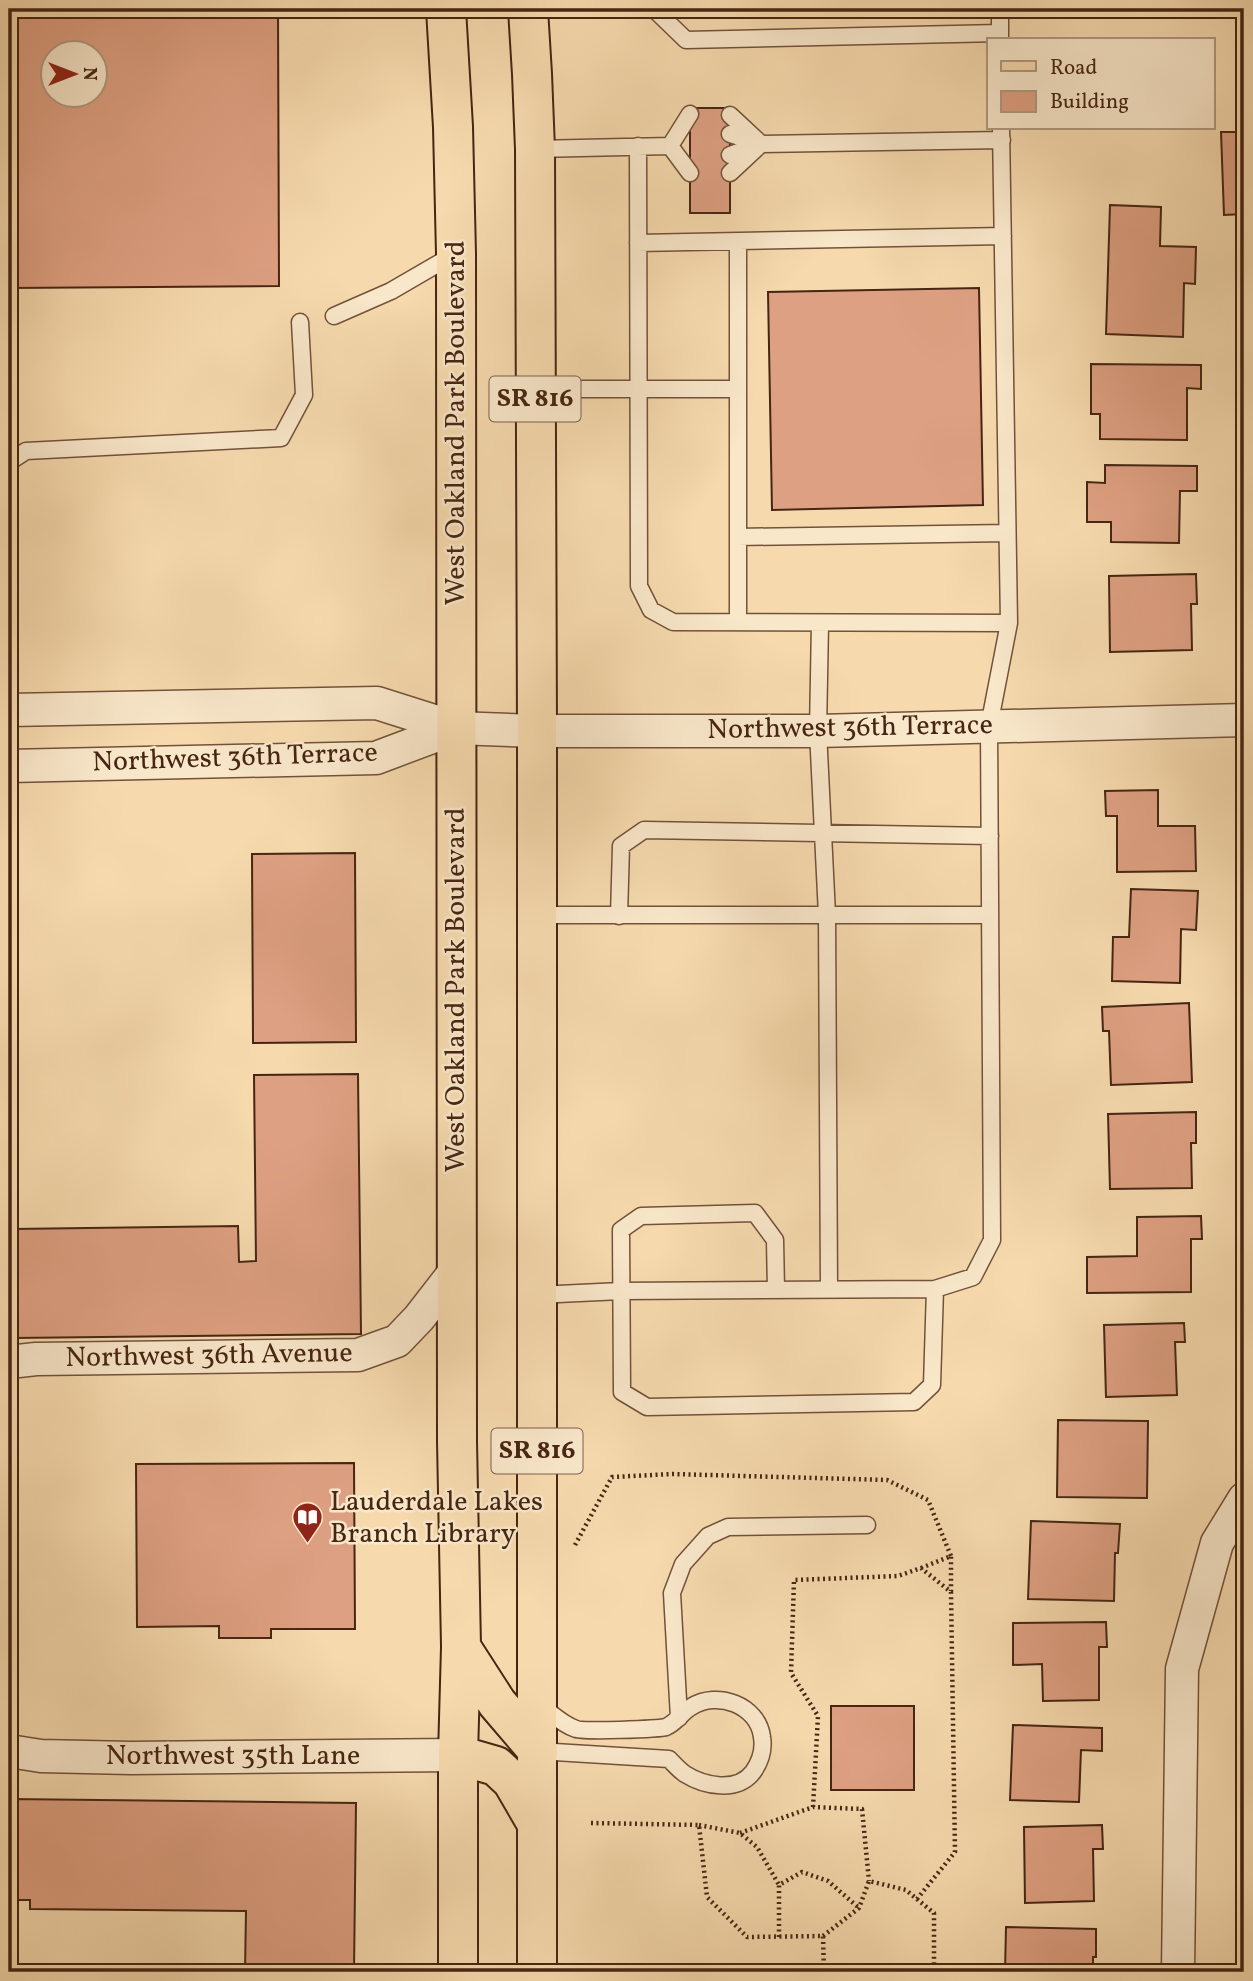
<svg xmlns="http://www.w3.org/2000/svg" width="1253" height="1981" font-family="Vollkorn,serif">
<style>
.building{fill:#dea082;stroke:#462512;stroke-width:2;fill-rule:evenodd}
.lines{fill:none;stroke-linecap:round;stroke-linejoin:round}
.service-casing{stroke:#725239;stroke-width:19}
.minor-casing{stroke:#725239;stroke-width:35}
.primary-casing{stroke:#462512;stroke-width:42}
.path{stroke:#462512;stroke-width:4.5;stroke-dasharray:2 3.5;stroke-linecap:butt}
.service{stroke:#f9e7ca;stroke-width:16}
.minor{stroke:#f9e7ca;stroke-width:32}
.primary{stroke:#f6daae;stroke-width:38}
.labels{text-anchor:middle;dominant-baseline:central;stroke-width:5;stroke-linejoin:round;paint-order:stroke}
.shield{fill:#f9e7ca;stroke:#7c5f49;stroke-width:2}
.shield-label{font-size:26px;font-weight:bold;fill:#462512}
.street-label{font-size:28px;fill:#462512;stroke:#f9e7ca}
.poi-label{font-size:28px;fill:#462512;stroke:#f9e7ca;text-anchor:start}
</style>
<rect width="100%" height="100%" fill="#f6daae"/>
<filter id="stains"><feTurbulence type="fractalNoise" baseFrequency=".00286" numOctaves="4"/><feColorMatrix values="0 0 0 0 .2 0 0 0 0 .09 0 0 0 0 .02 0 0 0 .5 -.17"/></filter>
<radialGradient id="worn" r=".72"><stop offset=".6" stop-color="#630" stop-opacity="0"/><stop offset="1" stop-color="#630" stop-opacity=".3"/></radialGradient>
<path class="building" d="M9,9H278L279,286L9,288ZM52,52H94V94H52Z
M690,108H730V213H690Z
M1221,132H1244V214L1224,215Z
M1110,205L1161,207L1160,246L1196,247L1195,284L1184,283L1183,337L1106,334Z
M979,288L983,505L772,510L768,292Z
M1091,364L1201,365V389L1187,388V440L1100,439V414H1091Z
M1105,465L1197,466V491H1180L1179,543L1111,542V522H1087V482L1105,483Z
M1196,574L1197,604H1191L1192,650L1110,652L1109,576Z
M1158,790V826H1195L1196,871L1117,872V816H1106L1105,791Z
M355,853L356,1042L253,1043L252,854Z
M1131,889L1198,891L1196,930L1181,929L1180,983L1112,981L1113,937H1129Z
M1189,1003L1192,1082L1111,1085L1109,1031H1103L1102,1007Z
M358,1074L361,1334L14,1338L13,1229L238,1226L239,1262L256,1261L254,1075Z
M1196,1112V1143H1191L1192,1188L1110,1189L1108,1114Z
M1201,1216L1202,1239H1191V1292L1087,1293V1257L1137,1256V1217Z
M1184,1323L1185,1342H1175L1177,1395L1106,1397L1104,1325Z
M1058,1420L1148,1421L1147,1498L1057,1497Z
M354,1463L355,1629H271V1638H219V1626L137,1627L136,1464Z
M1031,1521L1120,1524L1118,1553H1115L1114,1601L1028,1599Z
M1106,1622L1107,1647H1099V1700L1043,1701L1042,1664L1013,1665V1623Z
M831,1706H914V1790H831Z
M1013,1725L1102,1728V1751L1081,1750L1079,1802L1010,1800Z
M9,1799L356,1803L354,1972H245L246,1911L30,1909V1900H9Z
M1102,1825L1103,1849H1093L1094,1901L1025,1903L1024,1827Z
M1006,1927L1096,1929V1957H1093V1972H1005Z"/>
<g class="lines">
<defs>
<path id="service" d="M654,9L686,40L1000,33
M1000,9V40
M730,115L761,144L1002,140
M730,134L755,142
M638,146L639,586L651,610L673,622L1009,623
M670,146L690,173
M535,149L670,146L690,114
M730,155L755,146
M730,173L761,144
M738,242V622
M638,243L1003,236
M334,316L391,291L453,255
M535,389H738
M9,462L26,451L281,438L304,395L300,322
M738,537L1007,533
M820,623L818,731L827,915L829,1290
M536,915H990
M619,916L621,846L644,830L990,836
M776,1290L775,1240L755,1213L641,1216L621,1230L622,1392L647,1407L914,1402L932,1385L935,1289
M537,1295L621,1291L935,1289L973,1277L992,1240L989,726L1009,623L1001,128
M679,1718L672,1593L683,1564L708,1536L728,1527L867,1525
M538,1751L669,1759C674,1764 679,1770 685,1774C704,1786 737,1793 753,1772C760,1762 764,1749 762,1737C758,1705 717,1690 691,1707C682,1712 676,1723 666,1727C659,1729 581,1732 576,1729C563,1725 551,1713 540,1705"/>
<path id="minor" d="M9,710L377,703L456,728L537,731H818L1244,720
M9,766L376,758L456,728
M9,1362L36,1359L358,1355L397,1341L419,1318L457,1269
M9,1751L41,1756L131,1758L458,1755
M1178,1972L1182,1669L1217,1543L1244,1499"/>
<path id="primary" d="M446,9L453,127L456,254L457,1441L461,1647L458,1755V1972
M528,9L532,74L535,149L537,731V1972
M461,1647L497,1703L538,1751
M458,1755L496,1766L512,1781L537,1824"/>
</defs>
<use href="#service" class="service-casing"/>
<use href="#minor" class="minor-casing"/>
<use href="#primary" class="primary-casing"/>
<path class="path" d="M575,1545L612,1477L673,1474L887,1480L928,1500L951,1556
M921,1568L951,1556V1591
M813,1807L818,1716L791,1673L794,1580L898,1576L921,1568L951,1592L955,1852L917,1899
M591,1823L699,1825L707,1897L747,1937L823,1936L824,1972
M699,1825L740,1833L757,1847L779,1885
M740,1833L813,1807L862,1809L869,1881
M823,1936L859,1908L869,1881L906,1890L934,1913V1972
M779,1937V1885L802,1872L828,1881L859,1908"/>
<use href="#service" class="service"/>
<use href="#minor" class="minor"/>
<use href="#primary" class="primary"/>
</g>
<defs>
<symbol id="library-pin" viewBox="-11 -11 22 30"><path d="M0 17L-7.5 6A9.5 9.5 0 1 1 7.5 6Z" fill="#8f2418" stroke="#f9e7ca"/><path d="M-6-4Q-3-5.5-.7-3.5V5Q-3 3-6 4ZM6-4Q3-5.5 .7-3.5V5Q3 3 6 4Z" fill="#fff"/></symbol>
</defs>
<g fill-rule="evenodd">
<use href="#library-pin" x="290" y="1500" width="35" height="47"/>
</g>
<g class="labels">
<g class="shield">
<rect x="489.5" y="376.5" width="91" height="45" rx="5"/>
<rect x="491.5" y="1428.5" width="91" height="45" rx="5"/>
</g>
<g class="shield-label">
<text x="535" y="399">SR 816</text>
<text x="537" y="1451">SR 816</text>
</g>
<g class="street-label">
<text transform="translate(456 423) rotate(-90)">West Oakland Park Boulevard</text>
<text transform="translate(850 728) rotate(-1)">Northwest 36th Terrace</text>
<text transform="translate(235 758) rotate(-2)">Northwest 36th Terrace</text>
<text transform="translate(456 990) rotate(-90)">West Oakland Park Boulevard</text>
<text transform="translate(209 1356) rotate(-1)">Northwest 36th Avenue</text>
<text x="233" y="1756">Northwest 35th Lane</text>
</g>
<g class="poi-label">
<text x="330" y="1502">Lauderdale Lakes<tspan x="330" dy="32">Branch Library</tspan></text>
</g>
</g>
<rect width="1253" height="1981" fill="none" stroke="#f6daae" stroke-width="35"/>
<rect x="10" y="10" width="1232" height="1960" fill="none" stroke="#462512" stroke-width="3.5"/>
<rect x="18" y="18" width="1218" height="1946" fill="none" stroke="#462512" stroke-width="2"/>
<rect x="987" y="38" width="228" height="91" fill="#f9e7ca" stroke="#b19980" stroke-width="2"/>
<rect x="1001" y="61" width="35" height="10" fill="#f6daae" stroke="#b19980" stroke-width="2"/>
<text x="1050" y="74" font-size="21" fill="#462512">Road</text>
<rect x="1001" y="91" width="35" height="21" fill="#dea082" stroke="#b19980" stroke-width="2"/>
<text x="1050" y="108" font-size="21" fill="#462512">Building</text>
<g transform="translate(74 74) rotate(90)"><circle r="33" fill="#f9e7ca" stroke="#b19980" stroke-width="2"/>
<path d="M0-5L12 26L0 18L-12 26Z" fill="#8f2418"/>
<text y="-10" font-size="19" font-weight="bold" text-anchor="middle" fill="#462512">N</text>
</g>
<rect width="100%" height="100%" filter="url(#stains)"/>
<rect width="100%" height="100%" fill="url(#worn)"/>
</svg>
